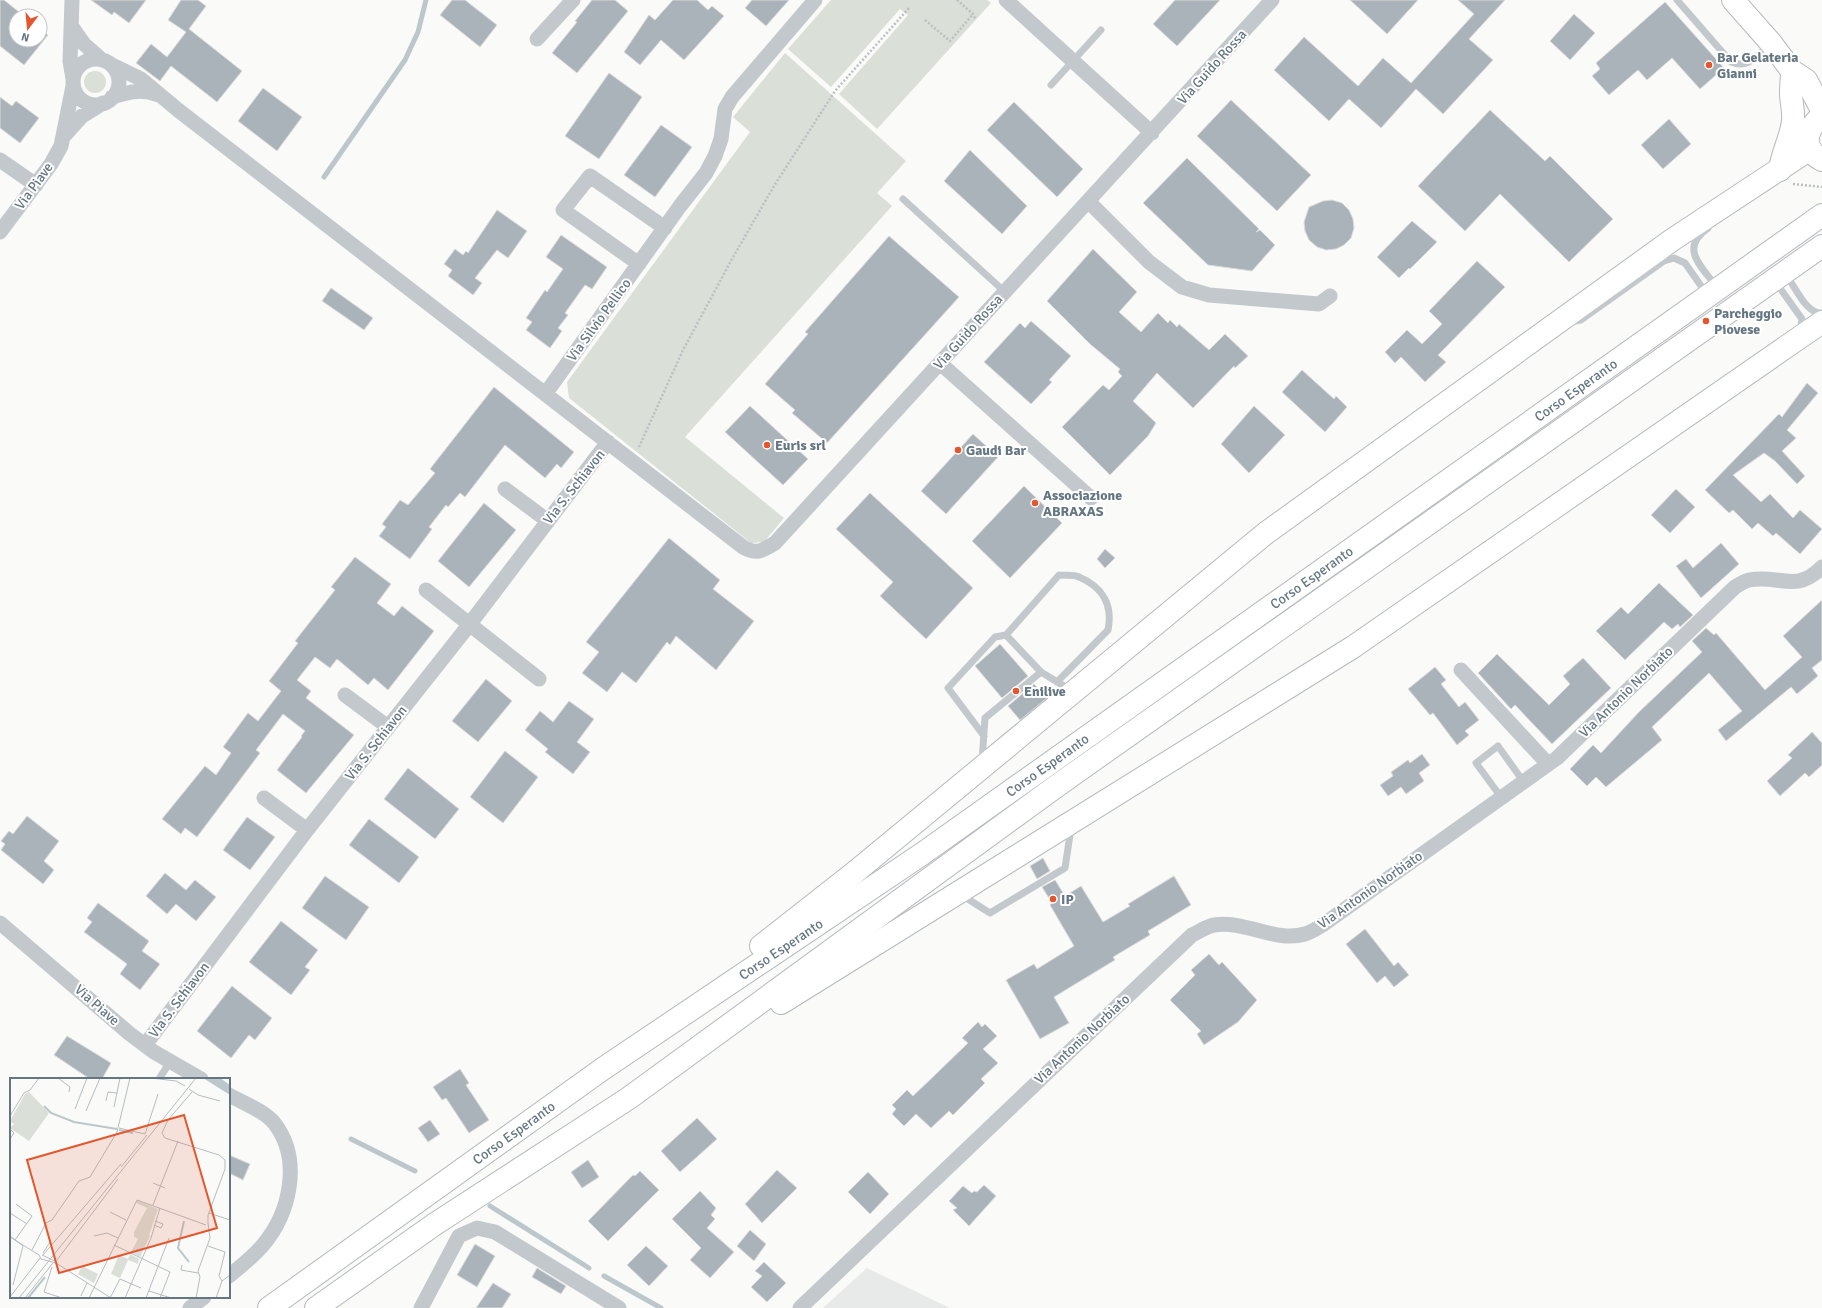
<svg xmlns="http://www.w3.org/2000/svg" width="1822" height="1308" font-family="Signika,sans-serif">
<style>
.built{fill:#e8e9e9}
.green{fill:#dadfd7}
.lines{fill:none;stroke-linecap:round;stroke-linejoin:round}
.stream{stroke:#bbc7cb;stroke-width:5}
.building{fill:#aab3b9;stroke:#dcdcda}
.primary-casing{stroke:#b5babe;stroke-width:24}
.trunk-casing{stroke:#b4b9bd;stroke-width:24}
.path{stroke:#bbbfc2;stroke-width:2.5;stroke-dasharray:2 2;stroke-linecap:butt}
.service{stroke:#c3c8cc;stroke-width:7}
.minor{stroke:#c3c8cc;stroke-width:15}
.primary{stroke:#fff;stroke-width:22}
.trunk{stroke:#fff;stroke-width:22}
.poi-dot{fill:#e4572e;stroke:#fff;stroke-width:1.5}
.labels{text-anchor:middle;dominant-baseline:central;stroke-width:4;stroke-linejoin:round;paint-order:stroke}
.poi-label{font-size:14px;font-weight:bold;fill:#657683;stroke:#fff;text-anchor:start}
.street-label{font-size:14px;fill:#657683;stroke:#fff}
.inset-river{fill:none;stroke:#bbc7cb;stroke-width:2}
.inset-road{fill:none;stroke:#b5bdc2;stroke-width:1}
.view{fill:#e4572e;fill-opacity:0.15;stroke:#e4572e;stroke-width:2}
.inset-edge{fill:none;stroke:#657683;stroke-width:2}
</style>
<rect width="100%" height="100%" fill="#fafaf8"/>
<path class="built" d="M867,1268L950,1308H823Z"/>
<path class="green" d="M831,0H987L991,3L877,129L839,94L908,15L900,9L831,87L788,49Z
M785,53L906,161L877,193L892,206L685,437L784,518L764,542L751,543L569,398L567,382L750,132L733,117Z
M84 82a11 11 0 1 1 22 0a11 11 0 1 1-22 0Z"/>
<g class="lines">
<path class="stream" d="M324,177L405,60L418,32L426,0
M351,1139L415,1171
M490,1206L589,1268
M604,1276L661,1308"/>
</g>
<path class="building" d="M0,0H4L24,16H16V40H40V29L48,35L24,65L0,46Z
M91,0H146L129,23L114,12L112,15Z
M181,0H198L206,6L189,29L242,71L217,102L171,66L160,81L136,63L151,44L167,57L186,32L168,20Z
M452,0H465L497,25L480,47L440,15Z
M592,0H615L628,11L577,73L552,53L577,22L575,21Z
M673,0H697L708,10L712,6L724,16L684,60L661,40L640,65L624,52L649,15L655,20Z
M752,0H789L766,26L745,8Z
M1175,0H1220L1177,46L1153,24Z
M1350,0H1418L1387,34Z
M1458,0H1505L1469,39L1493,60L1443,114L1416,89L1381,128L1349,99L1329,121L1274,70L1304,37L1358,86L1383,58L1411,83L1474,14Z
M1665,2L1724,68L1700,89L1672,58L1647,80L1638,70L1609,95L1592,76L1600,69L1596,63Z
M1574,14L1595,33L1570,60L1550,41Z
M609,73L642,97L599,159L565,136Z
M263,88L302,117L277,151L238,121Z
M0,97L12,106L16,101L39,118L20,143L0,128Z
M1231,100L1311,175L1277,211L1197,136Z
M1014,102L1083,169L1057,197L987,130Z
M1490,110L1545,161L1550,156L1613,219L1569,262L1500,194L1465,231L1418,186Z
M1669,119L1691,144L1663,169L1641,145Z
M661,125L692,147L655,197L624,175Z
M970,150L1027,206L1002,234L944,181Z
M1187,158L1259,229L1256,232L1260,230L1275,245L1252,271L1208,265L1143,203Z
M1332,200L1342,203L1349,210L1353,219L1354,228L1351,238L1344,245L1336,249L1326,250L1317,247L1309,240L1305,231L1304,222L1309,207L1323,201Z
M497,210L527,231L508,258L497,250L475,278L482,283L473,295L448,276L452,270L444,264L455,249L463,255L466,251L468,253Z
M1412,221L1437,242L1410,269L1409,268L1399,278L1377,257Z
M561,235L607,267L592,289L585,285L565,313L568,315L558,328L562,331L550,348L526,330L532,322L526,318L545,290L547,292L563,269L546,257Z
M889,236L959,297L827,443L792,413L795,410L765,384L808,334L805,332Z
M1093,249L1137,292L1119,312L1141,332L1158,313L1168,323L1170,320L1177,327L1179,324L1209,350L1225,334L1248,356L1235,368L1234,366L1193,408L1157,373L1133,401L1156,423L1148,436L1110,475L1062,427L1103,385L1109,390L1122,376L1118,372L1120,369L1090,344L1047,301Z
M1477,261L1505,287L1438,355L1446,362L1425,382L1401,357L1395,363L1385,352L1407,330L1422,344L1442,324L1429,311Z
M331,288L373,318L364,330L322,301Z
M1031,321L1071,356L1049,380L1052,382L1031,404L984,362L1020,323L1025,328Z
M1302,370L1334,399L1336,396L1347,407L1325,432L1282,392Z
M1807,383L1818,393L1787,430L1796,438L1782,451L1805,476L1797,484L1775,461L1764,453L1733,475L1761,502L1770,494L1793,518L1800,510L1822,529L1800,554L1776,533L1773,536L1758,523L1752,529L1733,510L1729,513L1705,490L1779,414L1782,417Z
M494,387L574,452L561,468L557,464L545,478L505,445L465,497L460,493L448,507L446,505L429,527L432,529L410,559L379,536L386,527L382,524L400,500L408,505L435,473L430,469Z
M750,406L808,459L783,485L725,432Z
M1254,406L1285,435L1249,473L1221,444Z
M973,434L998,457L946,514L921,491Z
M1024,486L1062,523L1010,578L972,541Z
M1676,489L1695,507L1670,533L1651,515Z
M870,493L973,588L926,639L880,596L893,582L836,529Z
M484,503L516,530L469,587L438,561Z
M669,538L720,580L713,589L754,621L716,670L676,636L670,645L667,642L636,683L622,672L607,692L582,673L599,652L586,642Z
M1721,543L1739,564L1701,598L1676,566L1686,559L1693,568Z
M1105,549L1115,558L1105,568L1097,559Z
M355,557L391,584L377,603L394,616L402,606L434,631L388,690L374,678L368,685L337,659L330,668L315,657L297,680L311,691L306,698L354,735L306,793L277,770L302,737L301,736L305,731L283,714L256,750L260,753L197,837L185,828L181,834L162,819L205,766L216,775L231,753L223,747L248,713L258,721L281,691L269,681L298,643L295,641L335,590L331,587Z
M1659,583L1693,615L1680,627L1678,624L1672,629L1664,622L1625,660L1596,631L1621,607L1628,614Z
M1822,600V660L1812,668L1818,676L1797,694L1791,687L1726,741L1718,730L1742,711L1709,673L1652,727L1662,740L1606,787L1596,777L1587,786L1570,769L1593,745L1601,753L1639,712L1702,652L1692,641L1706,628L1714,635L1716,633L1765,690L1802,657L1783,636Z
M1000,644L1028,676L1002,698L975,666Z
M1497,654L1549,705L1570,684L1563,676L1583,658L1611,688L1552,744L1515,705L1511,709L1478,673Z
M1435,667L1446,680L1441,684L1459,707L1465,702L1479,720L1465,731L1469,735L1457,745L1433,713L1430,715L1408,689Z
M486,679L512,701L478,742L452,721Z
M1034,684L1047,698L1020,720L1008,706Z
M569,701L594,719L577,742L590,752L573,774L545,752L548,749L525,730L540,711L553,722Z
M1812,732L1822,743V765L1809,777L1805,773L1780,796L1767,781L1792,758L1788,755Z
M505,751L538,777L503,823L470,797Z
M1422,754L1430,765L1419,773L1424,781L1406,794L1401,787L1388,796L1380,785L1393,776L1391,772L1408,760L1410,763Z
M408,768L459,809L435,839L384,799Z
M27,816L59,841L44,861L54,870L43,884L1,850L5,844L1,841L9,831L13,834Z
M247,817L275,837L250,870L223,850Z
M369,819L419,857L399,883L349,845Z
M1043,858L1050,871L1037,879L1030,866Z
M165,873L186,890L195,880L216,897L196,921L176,904L167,914L146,896Z
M325,876L369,907L346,940L302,908Z
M1174,876L1191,905L1148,931L1150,935L1113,957L1115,960L1054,997L1069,1023L1040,1039L1006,980L1034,964L1037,969L1074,946L1050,905L1052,903L1042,887L1055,880L1065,896L1081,886L1103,922L1130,906L1128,904Z
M98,903L149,941L142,951L160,964L140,990L120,974L127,964L84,932L92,922L87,918Z
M281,921L318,950L305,967L310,970L291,995L249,962Z
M1365,929L1394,966L1398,962L1409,975L1394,987L1385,976L1377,983L1346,944Z
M1209,954L1219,965L1222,962L1257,1000L1238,1022L1204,1045L1197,1034L1201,1031L1170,1000L1195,975L1191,970Z
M232,986L272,1018L255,1040L249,1035L231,1058L197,1031Z
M978,1022L982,1027L985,1024L997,1036L983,1049L998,1063L981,1079L985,1083L953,1115L949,1111L931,1128L916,1114L904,1126L892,1114L896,1109L892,1105L907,1090L913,1096L935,1075L968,1043L962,1038Z
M67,1036L111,1063L102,1079H90L54,1055Z
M460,1069L469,1083L466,1085L489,1120L469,1133L446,1098L442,1100L433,1087Z
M697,1118L717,1139L680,1172L661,1151Z
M430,1120L440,1134L428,1142L418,1128Z
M229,1155L250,1164L243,1180L229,1173Z
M588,1160L599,1177L582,1188L571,1172Z
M777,1170L797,1188L762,1223L745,1204Z
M640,1171L659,1190L608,1241L588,1221L633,1175L635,1176Z
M868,1172L889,1194L870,1214L848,1192Z
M984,1185L996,1196L969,1226L953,1210L957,1208L949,1201L963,1186L972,1193L974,1191L977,1192Z
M700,1191L716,1208L711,1215L715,1219L707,1228L734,1252L710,1278L690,1260L701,1248L672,1219Z
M750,1230L766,1244L754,1261L737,1246Z
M475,1244L495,1256L477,1287L457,1275Z
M646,1246L668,1266L649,1286L627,1265Z
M764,1262L786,1283L767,1302L751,1287L762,1276L755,1271Z
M537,1268L566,1286L561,1294L532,1277Z
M493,1283L511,1294L502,1308H476Z"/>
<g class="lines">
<defs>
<path id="primary" d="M1733,0L1771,43L1792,71L1806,80L1822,110
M1822,116C1806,129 1800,148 1822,160"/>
<g id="trunk">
<path d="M1780,170C1782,153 1791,138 1793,121C1794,111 1791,102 1791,93C1791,85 1792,78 1792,71"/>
<path d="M761,946L854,873L1266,533L1672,240L1810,149"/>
<path d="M781,1003L1353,647L1822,322"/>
<path id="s1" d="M269,1308L604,1068L922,854L1822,215"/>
<path d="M316,1308L435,1224L629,1098L1058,785L1822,246"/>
</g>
</defs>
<use href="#primary" class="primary-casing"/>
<use href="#trunk" class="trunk-casing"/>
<path class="path" d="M957,0L973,14L976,20
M925,20L950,41L973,14
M1793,184L1822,187
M639,447L683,350L732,259L774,186L835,91L910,7"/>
<path class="service" d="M1677,0L1731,62C1749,69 1756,56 1769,45
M1051,85L1101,30
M903,199L1005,292
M1708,228C1679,248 1701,266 1716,286
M1792,284C1799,294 1808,314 1822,313
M1782,291L1802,319L1801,326L1797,330
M1571,322L1581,320L1664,261L1674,258L1685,263L1706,293
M1041,672L1006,635L1059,575C1065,576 1073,574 1079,577C1103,587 1113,605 1108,630L1057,682
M984,736L948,688L995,637L1006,635
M982,761L985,718L1041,672L1072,691
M1501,797L1476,763L1498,746L1523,781
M960,894L990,913L1065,868L1071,828
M159,1079L170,1062"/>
<path class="minor" d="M72,0L70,61L73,79
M1006,0L1152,133
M72,27L84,44L101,59
M537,39L573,0
M73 82a23 23 0 1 1 46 0a23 23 0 1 1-46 0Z
M110,64L141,79L178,110L743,547C757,555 762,551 775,543L1272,0
M112,97C129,92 142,88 158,95
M64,136L82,116L103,103
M0,160L36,185
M1089,202L1149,262L1182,287L1209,295L1319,304L1330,296
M0,232L51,164L61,146L73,86
M639,264L563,210L590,176L665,228
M940,363L1091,498
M546,393L680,206L706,173L715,156L721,139L725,109L732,97L815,0
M505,489L548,521
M426,590L539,679
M1461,670L1548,764
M345,695L388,727
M264,798L307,830
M0,923L130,1034L154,1052L201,1079
M145,1045L307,830L469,625L608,442
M229,1095C243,1103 265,1111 275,1124C302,1160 290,1213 263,1245C253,1257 241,1266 229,1276
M190,1308L204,1297
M421,1308L459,1236L477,1228L495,1232L619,1308
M800,1308L1192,935C1199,932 1207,926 1214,925C1245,920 1276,943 1305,934C1312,932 1319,927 1324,924L1557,758L1735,587C1739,585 1744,581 1749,580C1779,574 1796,594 1822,567"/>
<use href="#primary" class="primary"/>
<use href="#trunk" class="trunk"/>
</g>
<g class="poi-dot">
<circle cx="1709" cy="65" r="4"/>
<circle cx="1706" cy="321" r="4"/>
<circle cx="767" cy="445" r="4"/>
<circle cx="958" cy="450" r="4"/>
<circle cx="1035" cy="503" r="4"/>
<circle cx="1016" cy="691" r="4"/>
<circle cx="1053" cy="899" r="4"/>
</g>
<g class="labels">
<g class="poi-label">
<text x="1717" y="57">Bar Gelateria<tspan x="1717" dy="16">Gianni</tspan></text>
<text x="1714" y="313">Parcheggio<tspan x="1714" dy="16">Piovese</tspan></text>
<text x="775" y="445">Euris srl</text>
<text x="966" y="450">Gaudi Bar</text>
<text x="1043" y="495">Associazione<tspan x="1043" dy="16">ABRAXAS</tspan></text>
<text x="1024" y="691">Enilive</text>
<text x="1061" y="899">IP</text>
</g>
<g class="street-label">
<text transform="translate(1212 67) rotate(-48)">Via Guido Rossa</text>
<text transform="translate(34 186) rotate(-54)">Via Piave</text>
<text transform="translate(599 320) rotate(-54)">Via Silvio Pellico</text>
<text transform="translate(968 332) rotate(-48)">Via Guido Rossa</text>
<text stroke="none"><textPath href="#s1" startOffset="1597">Corso Esperanto</textPath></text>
<text transform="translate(574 487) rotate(-52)">Via S. Schiavon</text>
<text stroke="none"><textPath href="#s1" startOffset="1273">Corso Esperanto</textPath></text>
<text transform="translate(1626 692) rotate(-44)">Via Antonio Norbiato</text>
<text transform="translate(376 743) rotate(-52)">Via S. Schiavon</text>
<text stroke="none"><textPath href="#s1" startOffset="949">Corso Esperanto</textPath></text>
<text transform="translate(1370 890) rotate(-35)">Via Antonio Norbiato</text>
<text stroke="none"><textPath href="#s1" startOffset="625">Corso Esperanto</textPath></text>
<text transform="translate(179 1000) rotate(-53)">Via S. Schiavon</text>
<text transform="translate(97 1005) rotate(41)">Via Piave</text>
<text transform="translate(1082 1039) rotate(-43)">Via Antonio Norbiato</text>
<text stroke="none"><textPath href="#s1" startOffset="301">Corso Esperanto</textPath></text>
</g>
</g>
<g transform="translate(10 1078)">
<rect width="220" height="220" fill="#fafaf8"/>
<path d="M19,14L39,35L19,63L0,50L4,46L0,43L15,16ZM127,122L148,131L139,157L140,158L130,179L121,174L128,161L124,159V154L137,130L126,125ZM120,176L129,181L128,186L118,182L110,200L101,196L109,177L118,181ZM72,188L88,196L84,205L68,196Z" fill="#dadfd7"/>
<path d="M193,0H210L220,7V17Z" fill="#bbc7cb"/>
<path class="inset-river" d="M34,28L41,35L64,44L107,51M109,52L123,55M174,143L168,170L179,184M18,220L35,199"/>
<path class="inset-road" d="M48,0L60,9L59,14M141,0L166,3L175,8M179,11L188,17L210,23M182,14L158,42L152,55L155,60L209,77L215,82V91L198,137V145M96,23L98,14L107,15M104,29L110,0M65,31L77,0M76,33L90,0M0,38L14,15L20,12L29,0M109,50L135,56L148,16M0,51L4,55L0,61M111,89L137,57M143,105L155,110M143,127L168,63M100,134L116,142M0,135L17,146M199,135L220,142M144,147L151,150L153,146L145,143M0,158L13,168L3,207M84,158L97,155L108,160M0,159L29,177L31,181L46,185L101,220M5,162L22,138L6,126M104,167L160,194L150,220M198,168L215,174L209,198L212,203M22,172L36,145L42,142L69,103L80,99L107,54L120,0M33,175L40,164M32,177L47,184M33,177L111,86M47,182L108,101M172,187L171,192L188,195M42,189L34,214L52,220M139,213L161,220M71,218L77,205M0,219L30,180M9,220L186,0M15,220L43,185M79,220L127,122L196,147M100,220L110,201L131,210M115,220L141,160L150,130M136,220L159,160M186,220L190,199L188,193L200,160L198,145M206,220L212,203L220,197"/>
<path class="view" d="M174,37L207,150L49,195L17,82Z"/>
<rect width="220" height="220" class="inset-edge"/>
</g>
<g transform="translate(28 28) rotate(196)"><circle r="19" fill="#ffffff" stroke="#c1c8cd"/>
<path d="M0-3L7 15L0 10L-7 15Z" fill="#e4572e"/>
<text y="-6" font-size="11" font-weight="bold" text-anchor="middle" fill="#657683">N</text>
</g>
</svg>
